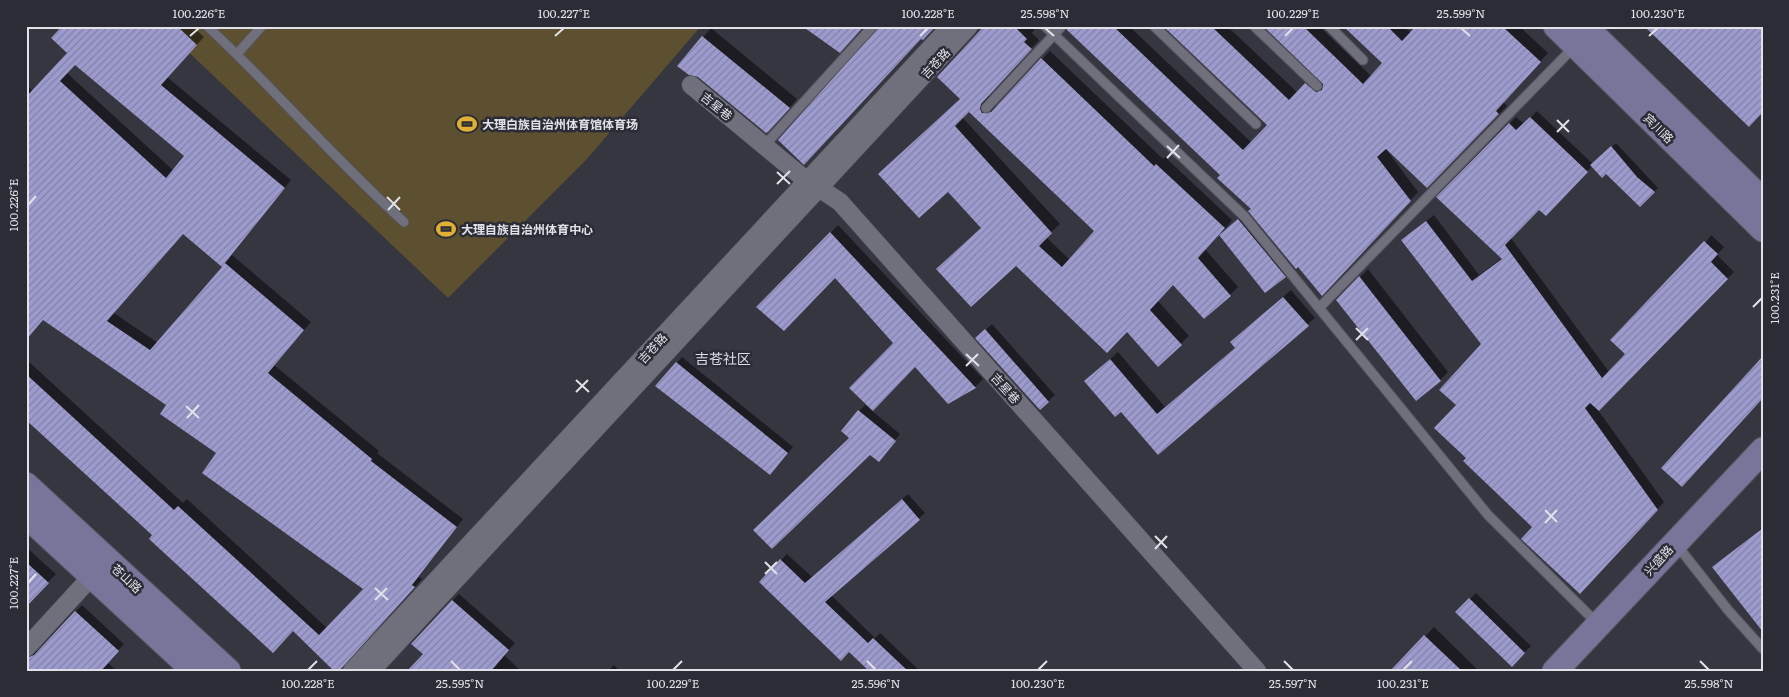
<svg xmlns="http://www.w3.org/2000/svg" width="1789" height="697" font-family="Literata,'Noto Sans SC',serif">
<style>
.green{fill:#5d5030}
.shadow{fill:#0007;fill-rule:evenodd}
.building{fill:url(#building-hatch);fill-rule:evenodd}
.lines{fill:none;stroke-linecap:round;stroke-linejoin:round}
.lane-casing{stroke:#55545e;stroke-width:11}
.street-casing{stroke:#55545e;stroke-width:19}
.secondary-casing{stroke:#55545e;stroke-width:27}
.lane{stroke:#70707d;stroke-width:9}
.street{stroke:#70707d;stroke-width:18}
.secondary{stroke:#78759b;stroke-width:25}
.ticks{fill:none;stroke:#e1e1e8;stroke-width:2}
.labels{text-anchor:middle;dominant-baseline:central;stroke-width:5;stroke-linejoin:round;paint-order:stroke}
.street-label{font-size:12px;fill:#e1e1e8;stroke:#2c2c37}
.poi-label{font-size:12px;font-weight:bold;fill:#e1e1e8;stroke:#2c2c37;text-anchor:start}
.neighbourhood-label{font-size:14px;fill:#dcdceb;stroke:#2c2c37}
.neatline{fill:none;stroke:#e1e1e8;stroke-width:2}
.ticks-label{font-size:12px;text-anchor:middle;fill:#e1e1e8}
</style>
<defs>
<pattern id="building-hatch" width="6" height="6" patternUnits="userSpaceOnUse" patternTransform="scale(1.25)"><rect width="6" height="6" fill="#9d9bce"/><path d="M-1 1l2-2M0 6l6-6M5 7l2-2" fill="none" stroke="#8281a5"/></pattern>
</defs>
<rect width="100%" height="100%" fill="#363641"/>
<path class="green" d="M161,26H701L586,160L448,298Z"/>
<path class="shadow" d="M64,26H192L204,37L167,77L291,180L232,255L311,322L274,365L379,451L377,453L463,519L419,577L422,579L344,664L153,535L26,419L28,361L183,503L187,499L327,628L365,588L168,405L44,318L26,339V85L33,91L69,53ZM75,63L186,156L174,171L67,73ZM183,232L224,266L158,343L114,313Z
M986,26H1037L1032,33L1039,40L989,94V104L994,107L999,105L1050,51L1163,159L1165,157L1232,220L1222,233L1245,214L1291,270L1266,292L1219,234L1205,249L1238,287L1230,295L1174,283L1158,301L1189,336L1158,365L1127,330L982,228L948,190L919,216ZM969,111L1096,231L1070,260L1046,237L1060,224L962,117Z
M1068,26H1129L1252,143L1269,125L1165,26H1227L1298,93L1316,75L1265,26H1319L1371,76L1384,63L1345,26H1403L1411,33L1417,26H1519L1548,53L1503,102L1507,106L1427,187L1386,149L1418,192L1330,286L1252,209L1222,175Z
M711,28L797,99L777,122L679,65Z
M1537,111L1593,164L1616,143L1658,188L1640,205L1606,172L1592,166L1546,214L1539,208L1511,238L1609,372L1627,354L1711,235L1724,247L1717,255L1734,272L1598,410L1664,502L1587,586L1468,458L1458,405L1482,345L1403,240L1434,215L1479,275L1502,258L1438,197L1516,117L1524,124Z
M838,225L983,379L975,387L948,403L835,276L758,307Z
M1368,269L1448,372L1440,380L1338,300Z
M1291,290L1315,318L1158,453L1093,374L1118,352L1165,407L1237,348L1239,335Z
M992,324L1055,395L1040,409L983,332Z
M682,357L793,447L776,468L656,386Z
M865,405L900,434L884,454L851,438L859,411Z
M908,494L925,513L831,595L875,638L880,633L920,671H871L850,650L760,582L787,554L812,577Z
M1763,527V630L1714,568Z
M26,547L56,574L26,605Z
M1476,593L1531,646L1512,665L1457,612Z
M459,594L515,643L504,655L521,671H409L425,654L452,601Z
M82,605L124,644L107,662L117,671H26V653L40,650Z
M1434,627L1479,671H1392Z
M614,665L620,671H608Z"/>
<path class="building" d="M62,26H177L197,45L161,85L285,188L225,263L304,330L268,373L372,459L371,461L457,527L412,585L415,587L339,671H334L293,631L273,653L149,539L152,535L26,420V374L174,510L178,506L319,635L363,589L202,473L216,453L160,414L166,405L43,320L26,340V97L67,53L51,38ZM75,65L184,156L166,178L60,81ZM183,234L222,267L150,350L107,321Z
M802,26H864L840,53Z
M879,26H936L923,40L921,39L804,165L778,140Z
M984,26H1014L1027,39L1024,42L1032,49L981,104L980,109L982,113L991,112L1041,58L1154,166L1156,164L1225,228L1198,258L1231,296L1204,319L1173,285L1150,310L1182,345L1158,367L1127,332L1107,353L1016,266L971,307L936,269L981,228L948,192L919,218L878,174L960,99L937,77ZM969,112L1094,231L1062,267L1039,246L1052,233L955,126Z
M1068,26H1113L1243,150L1267,125L1163,26H1211L1289,100L1305,83L1316,92L1322,90L1323,84L1263,26H1303L1363,84L1382,63L1343,26H1387L1402,41L1416,26H1502L1541,62L1496,111L1499,114L1427,188L1386,149L1377,157L1411,201L1322,296L1298,267L1296,269L1248,211L1251,209L1217,178L1220,175L1067,30Z
M1644,26H1763V112L1749,127Z
M702,36L790,108L768,132L766,133L698,77L689,75L677,66Z
M1530,117L1588,172L1546,216L1539,210L1505,245L1602,378L1625,354L1610,340L1704,241L1718,254L1711,262L1728,279L1599,411L1590,403L1585,408L1658,510L1580,594L1521,539L1532,527L1463,461L1466,458L1434,428L1456,405L1439,390L1481,344L1401,240L1426,221L1472,281L1502,259L1436,197L1509,123L1516,130Z
M1611,146L1637,177L1655,192L1640,207L1606,174L1602,178L1590,165Z
M1238,219L1286,277L1265,293L1219,235Z
M830,232L976,388L948,404L915,367L873,411L849,388L893,343L835,278L784,331L756,307Z
M1359,276L1441,381L1416,401L1336,300Z
M1283,297L1309,326L1158,455L1121,412L1115,417L1084,381L1110,359L1157,414L1235,348L1230,342Z
M985,329L1049,402L1040,410L975,338Z
M1763,356V398L1682,487L1661,468Z
M676,362L788,453L770,475L655,386Z
M858,410L896,441L879,462L870,455L772,549L753,530L849,438L841,431Z
M902,499L920,520L825,602L868,643L873,638L908,671H869L849,652L841,661L759,582L780,559L805,583Z
M1763,528V632L1712,567Z
M26,562L49,583L26,607Z
M1469,598L1525,653L1512,667L1455,612Z
M452,600L509,650L491,671H407L423,654L411,644Z
M75,611L119,651L101,671H26V658L34,655Z
M1424,635L1462,671H1390Z"/>
<g class="lines">
<defs>
<path id="lane" d="M207,26C275,89 335,160 404,222
M1045,26L1244,216L1488,515L1598,624
M1154,26L1256,124
M1254,26L1317,86
M1329,26L1363,60
M237,54L262,26
M986,108L1062,26
M765,145L873,26
M1320,307L1575,46
M1676,544L1728,610L1763,649"/>
<path id="street" d="M691,85L801,176L840,202L1257,671
M26,648L92,576
M352,671L951,26
M371,671L969,26"/>
<path id="secondary" d="M1556,26L1763,229
M1584,26L1763,201
M26,485L228,671
M26,515L195,671
M1555,671L1763,450"/>
</defs>
<use href="#lane" class="lane-casing"/>
<use href="#street" class="street-casing"/>
<use href="#secondary" class="secondary-casing"/>
<use href="#lane" class="lane"/>
<use href="#street" class="street"/>
<use href="#secondary" class="secondary"/>
</g>
<path class="ticks" d="M1045,28L1054,36M1461,28L1470,36M190,36L199,28M555,36L564,28M920,36L928,28M1285,36L1293,28M1649,36L1658,28M1557,120L1569,132M1557,132L1569,120M1167,146L1180,158M1167,158L1179,145M777,172L790,184M777,184L790,171M387,197L400,210M28,205L36,196M388,210L400,197M1753,307L1762,298M1356,328L1368,340M1356,340L1368,328M966,354L979,366M966,366L978,354M576,380L589,392M576,392L588,380M186,406L199,418M187,418L199,405M1545,510L1557,522M1545,523L1557,510M1155,536L1167,548M1155,549L1167,536M765,562L777,574M765,574L777,562M28,583L36,574M375,588L388,600M375,600L387,588M451,661L460,670M867,661L876,670M1284,661L1293,670M1700,661L1709,670M308,670L317,661M673,670L682,661M1038,670L1047,661M1403,670L1412,661"/>
<defs>
<symbol id="stadium-bare" viewBox="-9 -9 18 18"><path d="M0-5a6.5 5 0 1 0 0 10a6.5 5 0 1 0 0-10ZM-3.5-1.8h7v3.6h-7Z" fill="#dfb034" stroke="#2c2c37" stroke-width="2.5" paint-order="stroke"/></symbol>
</defs>
<g fill-rule="evenodd">
<use href="#stadium-bare" x="453" y="110" width="28" height="28"/>
<use href="#stadium-bare" x="432" y="215" width="28" height="28"/>
</g>
<g class="labels">
<g class="street-label">
<text transform="translate(935 63) rotate(-47)">吉苍路</text>
<text transform="translate(717 106) rotate(39)">吉星巷</text>
<text transform="translate(1659 128) rotate(44)">宾川路</text>
<text transform="translate(652 348) rotate(-47)">吉苍路</text>
<text transform="translate(1006 388) rotate(48)">吉星巷</text>
<text transform="translate(1658 560) rotate(-47)">兴盛路</text>
<text transform="translate(127 578) rotate(43)">苍山路</text>
</g>
<g class="poi-label">
<text x="482" y="124">大理白族自治州体育馆体育场</text>
<text x="461" y="229">大理自族自治州体育中心</text>
</g>
<g class="neighbourhood-label">
<text x="723" y="358">吉苍社区</text>
</g>
</g>
<rect width="1789" height="697" fill="none" stroke="#2c2c37" stroke-width="55"/>
<rect x="28" y="28" width="1734" height="642" class="neatline"/>
<g class="ticks-label">
<text x="199" y="18">100.226°E</text>
<text x="564" y="18">100.227°E</text>
<text x="928" y="18">100.228°E</text>
<text x="1045" y="18">25.598°N</text>
<text x="1293" y="18">100.229°E</text>
<text x="1461" y="18">25.599°N</text>
<text x="1658" y="18">100.230°E</text>
<text transform="translate(14 205) rotate(-90)" y="4">100.226°E</text>
<text transform="translate(1775 298) rotate(-90)" y="4">100.231°E</text>
<text transform="translate(14 583) rotate(-90)" y="4">100.227°E</text>
<text x="308" y="688">100.228°E</text>
<text x="460" y="688">25.595°N</text>
<text x="673" y="688">100.229°E</text>
<text x="876" y="688">25.596°N</text>
<text x="1038" y="688">100.230°E</text>
<text x="1293" y="688">25.597°N</text>
<text x="1403" y="688">100.231°E</text>
<text x="1709" y="688">25.598°N</text>
</g>
</svg>
